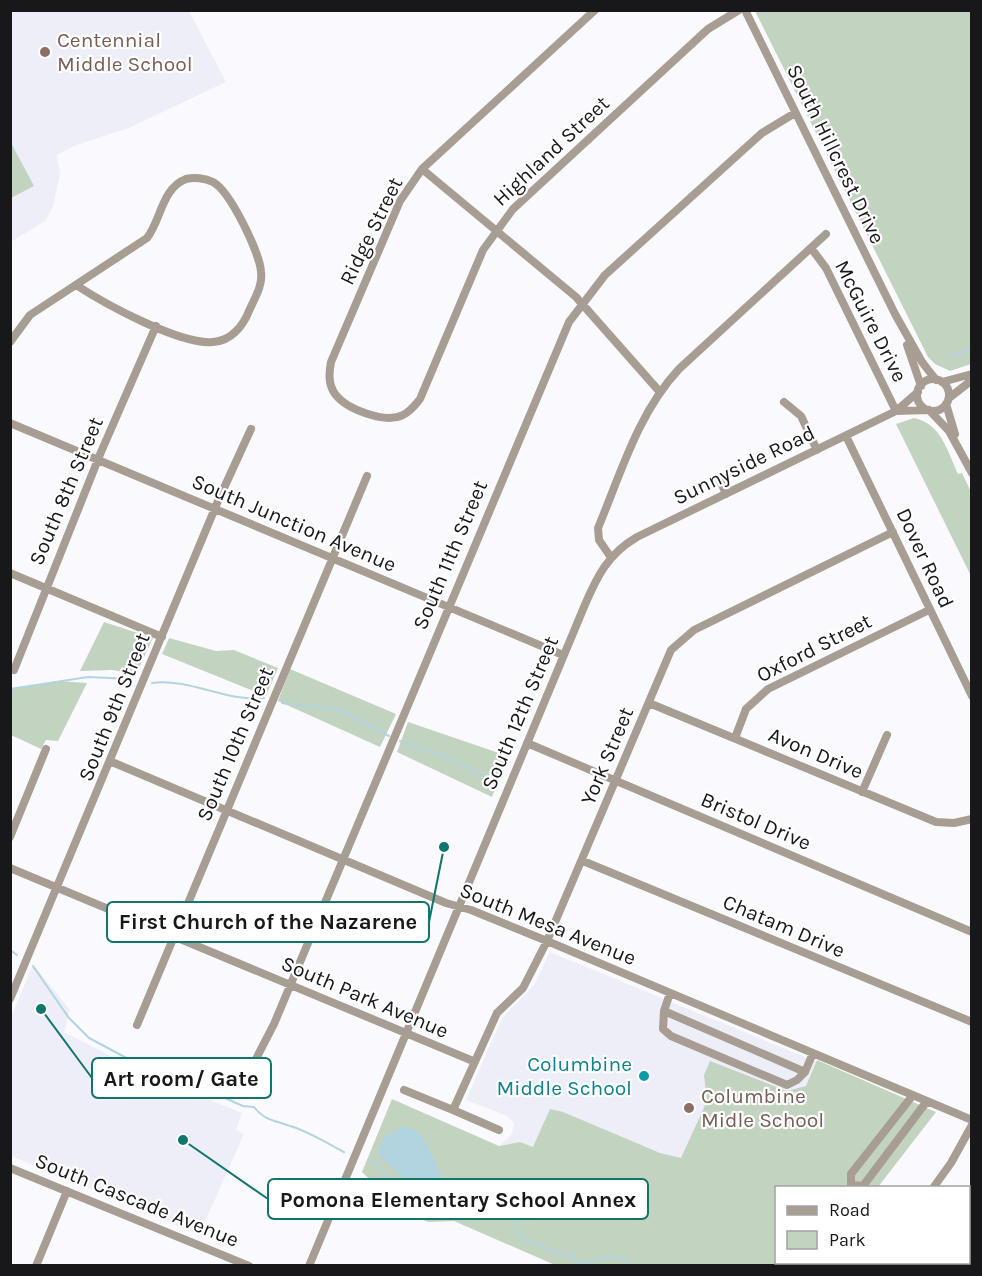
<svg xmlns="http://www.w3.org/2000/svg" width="982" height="1276" font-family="Karla,sans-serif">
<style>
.built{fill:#eeeef8}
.green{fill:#c2d3bf}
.water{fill:#b2d4e1}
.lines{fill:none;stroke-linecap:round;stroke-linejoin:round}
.stream{stroke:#b2d4e1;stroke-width:2}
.minor{stroke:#a79d93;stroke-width:8}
.education-dot{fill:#8d6e63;stroke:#fff;stroke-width:2}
.culture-dot{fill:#0f9aa8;stroke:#fff;stroke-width:2}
.labels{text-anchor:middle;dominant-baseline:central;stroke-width:4.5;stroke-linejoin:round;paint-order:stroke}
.education-label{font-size:21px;fill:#785e54;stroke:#fff;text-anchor:start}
.street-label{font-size:21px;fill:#18181a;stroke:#fff}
.culture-label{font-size:21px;fill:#0d838f;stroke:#fff;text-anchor:end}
.leader{fill:none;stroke:#0f766e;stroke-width:2}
.callout-dot{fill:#0f766e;stroke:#fff;stroke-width:2}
.callout{fill:#fff;stroke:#0f766e;stroke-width:2}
.callout-label{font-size:22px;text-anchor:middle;font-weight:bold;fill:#18181a}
</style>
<rect width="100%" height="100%" fill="#fafafe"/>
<path class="built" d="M11,11H189L226,82L129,128L74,146L57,155L60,174L53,207L45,221L11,242Z
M550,952L900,1096L776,1188L769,1266L520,1142L499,1146L512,1134L514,1123L507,1116L466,1100L502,1018L534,985Z
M33,964L70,1010L64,1032L138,1070L242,1113L236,1130L244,1134L199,1235L11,1156V1017Z"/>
<path class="green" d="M755,11H971V364L950,371L935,364L928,357Z
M10,141L34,186L11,198H10Z
M914,418C941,423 948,452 958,474L962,473L971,492V576L896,424Z
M104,622L153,638L136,674L112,670L80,671Z
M169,638L216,651L234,650L278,668L266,696L162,654Z
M290,669L396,714L380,747L278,701Z
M59,681L87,683L58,741L46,740L41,749L11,735V689Z
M408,722L496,752L510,753L492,797L397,752Z
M817,1060L936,1112L878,1187L776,1188V1262L821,1263L818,1265H555L454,1221L428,1222L401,1211L362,1172L392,1099L499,1146L520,1142L533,1147L550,1109L563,1112L660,1153L681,1158L707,1101L704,1075L710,1061L787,1091L806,1086Z"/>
<path class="water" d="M403,1126L416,1130L424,1139L449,1191L446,1199L425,1198L381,1158L378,1152L383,1138Z"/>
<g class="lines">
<path class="stream" d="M951,356L972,347
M152,683C190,678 225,702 264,698
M10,689L88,677L131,679
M282,703L339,710L389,736
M400,741L447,757L487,778
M10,950L17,955
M33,966L69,1018L89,1038L136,1063L151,1065L243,1106L254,1107C264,1120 273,1120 287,1125C306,1130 327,1143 344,1152
M370,1161L378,1164L387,1177L428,1209L448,1205L471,1206L485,1191L501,1189C515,1204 511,1228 523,1239C528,1243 536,1243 541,1246C553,1251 559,1255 572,1255L580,1264L612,1256L626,1260L629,1266"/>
<path class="minor" d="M595,10L422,169L400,201L331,362C329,373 328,384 335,394C346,409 385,424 403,415C411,411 415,405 420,399L483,250L513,209L708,29L739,10
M745,10L895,314L922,362L936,380
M422,169L576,297L659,391
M811,248L826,268L896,411
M10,342L30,315L147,238C161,220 162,188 186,179C194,177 205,178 213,182C230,191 260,253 261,272C263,286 254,299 249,311C243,326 231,341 213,342C180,345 105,304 76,285
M907,345L921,386
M917 395a16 16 0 1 1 32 0a16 16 0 1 1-32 0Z
M942,382L972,374
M949,398L972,380
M784,402L801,416L817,450
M946,404L955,434
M929,410L949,431L972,473
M896,411L928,410
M10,423L563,655
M846,436L972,696
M719,478L726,494
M610,556L599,540L598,528C621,473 638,413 679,369L826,234
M10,573L162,637
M14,670L101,452L156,326
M649,703L936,822L954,823L972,819
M735,738L746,709L768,689L929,610
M527,743L972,932
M112,762L446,903L471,910L547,941L972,1120
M862,792L887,735
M10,837L46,749
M583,861L972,1022
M10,868L473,1061
M670,993L664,1011L805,1072L813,1053
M10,999L218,501L251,429
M664,1011L663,1029L671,1036L787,1085L797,1080L805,1072
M137,1025L367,476
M242,1086L274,1024L569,322L605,275L762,133L795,113
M404,1090L453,1110L497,1013L523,988L547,941L671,650L694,630L893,532
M913,1095L851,1174V1185L863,1186L927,1101
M453,1110L499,1130
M10,1168L249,1266
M933,1188L951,1163L972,1125
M36,1266L67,1191
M309,1266L584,607C597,576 608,554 637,537L896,411L918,392
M824,1266L827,1262
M872,1266L874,1262"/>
</g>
<g class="education-dot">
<circle cx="45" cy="52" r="6"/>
<circle cx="689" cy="1108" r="6"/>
</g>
<circle class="culture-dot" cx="644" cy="1076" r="6"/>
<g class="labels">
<g class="education-label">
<text x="57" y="40">Centennial<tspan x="57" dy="24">Middle School</tspan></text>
<text x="701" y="1096">Columbine<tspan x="701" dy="24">Midle School</tspan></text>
</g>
<g class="street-label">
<text transform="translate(551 151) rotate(-43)">Highland Street</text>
<text transform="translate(836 154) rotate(64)">South Hillcrest Drive</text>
<text transform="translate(371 231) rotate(-64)">Ridge Street</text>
<text transform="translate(871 321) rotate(63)">McGuire Drive</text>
<text transform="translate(744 465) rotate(-26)">Sunnyside Road</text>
<text transform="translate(66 491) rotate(-67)">South 8th Street</text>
<text transform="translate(294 523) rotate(23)">South Junction Avenue</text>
<text transform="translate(450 555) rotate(-67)">South 11th Street</text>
<text transform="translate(925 558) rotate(65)">Dover Road</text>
<text transform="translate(814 648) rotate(-27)">Oxford Street</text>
<text transform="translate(114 707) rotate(-68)">South 9th Street</text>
<text transform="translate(520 713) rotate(-67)">South 12th Street</text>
<text transform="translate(235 744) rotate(-67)">South 10th Street</text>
<text transform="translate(816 753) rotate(23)">Avon Drive</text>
<text transform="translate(607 756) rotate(-67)">York Street</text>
<text transform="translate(756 821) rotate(23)">Bristol Drive</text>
<text transform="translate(548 924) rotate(22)">South Mesa Avenue</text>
<text transform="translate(784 926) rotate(23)">Chatam Drive</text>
<text transform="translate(365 997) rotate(23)">South Park Avenue</text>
<text transform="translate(137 1200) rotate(22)">South Cascade Avenue</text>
</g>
<g class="culture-label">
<text x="632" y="1064">Columbine<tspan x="632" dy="24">Middle School</tspan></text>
</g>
</g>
<path class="leader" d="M444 847L429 922M41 1009L92 1078M183 1140L268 1199"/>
<g class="callout-dot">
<circle cx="444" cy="847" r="6"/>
<circle cx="41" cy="1009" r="6"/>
<circle cx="183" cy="1140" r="6"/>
</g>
<g class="callout">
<rect x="107" y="902" width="322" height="40" rx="6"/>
<rect x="92" y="1058" width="179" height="40" rx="6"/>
<rect x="268" y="1179" width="380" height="40" rx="6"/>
</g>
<g class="callout-label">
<text x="268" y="929">First Church of the Nazarene</text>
<text x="181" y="1086">Art room/ Gate</text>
<text x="458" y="1207">Pomona Elementary School Annex</text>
</g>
<rect width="982" height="1276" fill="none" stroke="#18181a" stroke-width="24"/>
<rect x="775" y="1186" width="195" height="78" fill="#ffffff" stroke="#a3a3a3" stroke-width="1.5"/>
<rect x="787" y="1206" width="30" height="9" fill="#a79d93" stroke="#a3a3a3" stroke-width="1.5"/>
<text x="829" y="1216" font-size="18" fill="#18181a">Road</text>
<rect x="787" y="1231" width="30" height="18" fill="#c2d3bf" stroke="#a3a3a3" stroke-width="1.5"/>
<text x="829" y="1246" font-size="18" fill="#18181a">Park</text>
</svg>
